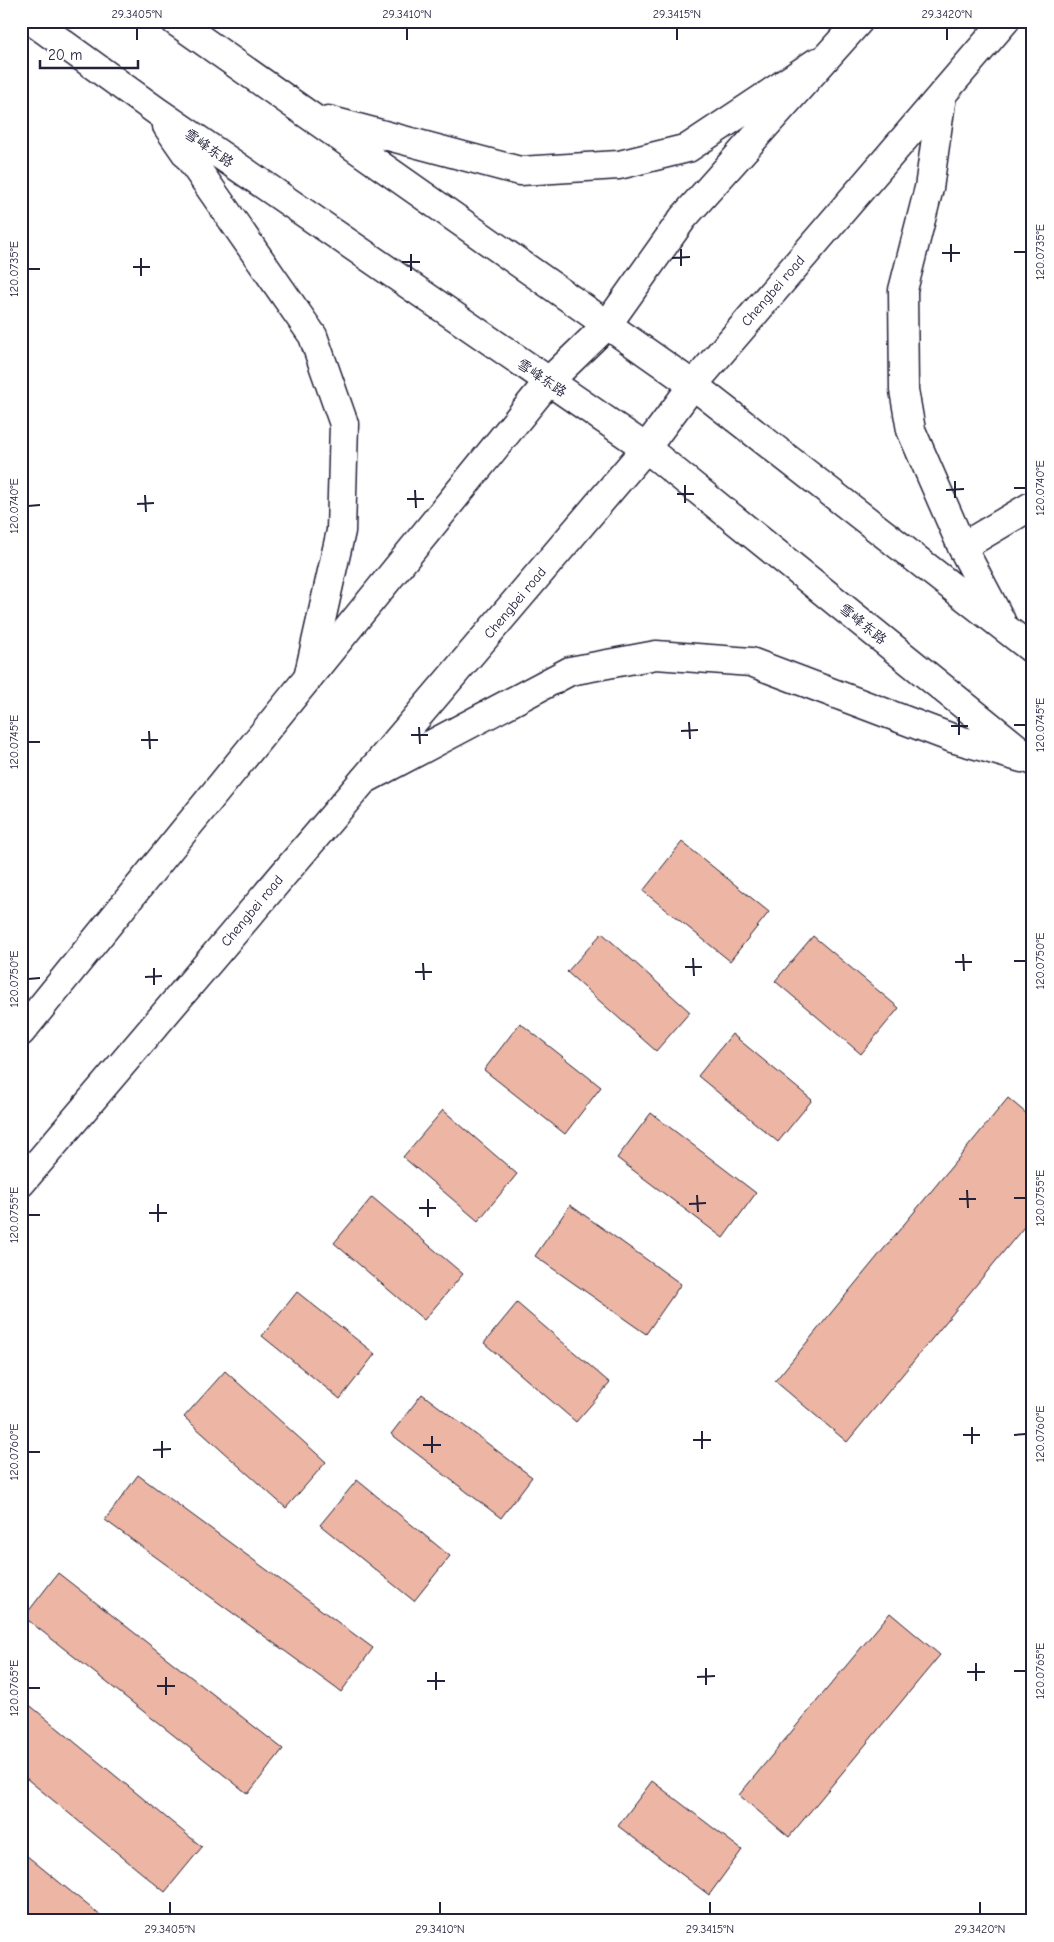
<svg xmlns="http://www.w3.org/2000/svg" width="1054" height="1942" font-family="'Comic Neue','LXGW WenKai TC',sans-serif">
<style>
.building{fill:#edb5a3;stroke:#22223b}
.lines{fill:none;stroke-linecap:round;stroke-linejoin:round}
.minor-casing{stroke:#22223b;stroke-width:31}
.secondary-casing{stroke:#22223b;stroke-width:31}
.primary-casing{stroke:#22223b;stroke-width:31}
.minor{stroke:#fff;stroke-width:28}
.secondary{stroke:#fff;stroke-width:28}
.primary{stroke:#fff;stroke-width:28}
.ticks{fill:none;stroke:#22223b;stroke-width:2}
.labels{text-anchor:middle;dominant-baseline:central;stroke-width:4;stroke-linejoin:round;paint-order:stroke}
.street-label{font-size:14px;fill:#22223b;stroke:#fff}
.neatline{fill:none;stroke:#22223b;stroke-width:2}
.ticks-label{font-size:12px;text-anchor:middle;fill:#22223b}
</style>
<rect width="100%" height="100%" fill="#fff"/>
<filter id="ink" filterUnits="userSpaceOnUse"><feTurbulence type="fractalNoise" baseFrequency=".02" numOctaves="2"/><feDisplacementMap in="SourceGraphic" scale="10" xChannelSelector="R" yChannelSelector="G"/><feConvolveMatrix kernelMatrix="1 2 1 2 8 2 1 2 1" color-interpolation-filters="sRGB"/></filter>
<g filter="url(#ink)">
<path class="building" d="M682,842L769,912L730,961L643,891Z
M602,933L690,1012L656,1051L567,972Z
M813,936L899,1008L861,1054L775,981Z
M520,1023L601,1087L565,1134L484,1070Z
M732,1034L812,1100L778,1142L698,1076Z
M1008,1098L1033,1119V1216L847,1442L775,1381Z
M443,1110L517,1174L478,1221L403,1157Z
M651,1113L756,1193L723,1238L617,1158Z
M372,1197L463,1274L424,1320L334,1243Z
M570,1205L681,1284L646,1334L535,1256Z
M297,1292L375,1354L340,1399L262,1336Z
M517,1303L610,1383L576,1422L484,1343Z
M225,1371L326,1462L286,1508L184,1417Z
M422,1394L532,1477L501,1518L391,1434Z
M138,1475L373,1648L341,1692L105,1520Z
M357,1480L450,1556L414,1601L320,1525Z
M58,1573L283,1749L248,1794L24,1617Z
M890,1613L940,1655L789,1837L739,1795Z
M21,1698L202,1847L165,1892L21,1774Z
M652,1781L742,1850L709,1895L618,1826Z
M21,1851L107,1921H21Z"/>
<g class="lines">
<defs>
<path id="minor" d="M962,547L1033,505"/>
<path id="secondary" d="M32,21L158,112L646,448L1033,761
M175,21L693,385L1033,650
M942,95L929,188L903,290L904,390L911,430L962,547L1001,621
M328,120L520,171L619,165L688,148L817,62
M167,126L313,336L344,424L341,531L308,678
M364,780L570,671L656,655L751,662L952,738L1022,758"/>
<path id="primary" d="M21,1032L548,382L607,325L683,218L859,21
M21,1183L646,448L693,385L1005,21"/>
</defs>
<use href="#minor" class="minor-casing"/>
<use href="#secondary" class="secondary-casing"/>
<use href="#primary" class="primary-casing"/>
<use href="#minor" class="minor"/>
<use href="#secondary" class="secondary"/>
<use href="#primary" class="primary"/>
</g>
</g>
<path class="ticks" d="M137,28V40M407,28V40M677,28V40M947,28V40M951,244V262M681,249V266M1014,252H1026M942,253H960M411,254V271M141,258V276M672,258L690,257M402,262H420M133,267H150M28,269H40M955,481V498M685,485V503M1014,488H1026M415,490L416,508M946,490L964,489M677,494H694M145,495L146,512M407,499H424M137,504L154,503M28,506L40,505M959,717V735M689,722L690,739M1014,725H1026M951,726H968M419,727L420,744M149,731L150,749M681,731L698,730M411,735H428M141,740H158M28,742H40M963,954L964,971M693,958L694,976M1014,961H1026M955,962H972M423,963L424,980M685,967H702M154,968V985M415,972H432M145,977L162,976M28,979L40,978M967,1190L968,1208M697,1195L698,1212M1014,1198H1026M428,1199V1217M959,1199H976M158,1204V1222M689,1204L706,1203M419,1208H436M149,1213H167M28,1215H40M972,1427V1444M702,1431V1449M963,1435H980M1014,1435L1026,1434M432,1436V1453M693,1440H711M162,1441V1458M423,1445H441M153,1450L171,1449M28,1452H40M976,1663V1681M706,1668V1685M1014,1671H1026M436,1672V1690M967,1672H985M166,1677V1695M697,1677L715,1676M427,1681H445M157,1686H175M28,1688H40M170,1902V1914M440,1902V1914M710,1902V1914M980,1902V1914"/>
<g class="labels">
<g class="street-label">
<text transform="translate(209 148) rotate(35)">雪峰东路</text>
<text transform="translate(773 291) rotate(-49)">Chengbei road</text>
<text transform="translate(542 378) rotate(34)">雪峰东路</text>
<text transform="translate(515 603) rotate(-50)">Chengbei road</text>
<text transform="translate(863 624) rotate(39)">雪峰东路</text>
<text transform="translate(252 911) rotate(-50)">Chengbei road</text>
</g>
</g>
<rect width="1054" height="1942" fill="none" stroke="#fff" stroke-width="55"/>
<path d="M40 60v8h98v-8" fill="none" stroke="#22223b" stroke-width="2.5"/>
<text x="48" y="60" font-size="15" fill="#22223b" stroke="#ffffff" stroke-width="4" paint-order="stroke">20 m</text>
<rect x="28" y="28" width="998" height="1886" class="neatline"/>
<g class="ticks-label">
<text x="137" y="18">29.3405°N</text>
<text x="407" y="18">29.3410°N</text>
<text x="677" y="18">29.3415°N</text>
<text x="947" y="18">29.3420°N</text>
<text transform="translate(1040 252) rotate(-90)" y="4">120.0735°E</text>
<text transform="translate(14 269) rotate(-90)" y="4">120.0735°E</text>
<text transform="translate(1040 488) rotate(-90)" y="4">120.0740°E</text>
<text transform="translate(14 506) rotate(-90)" y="4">120.0740°E</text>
<text transform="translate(1040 725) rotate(-90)" y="4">120.0745°E</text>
<text transform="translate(14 742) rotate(-90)" y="4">120.0745°E</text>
<text transform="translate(1040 961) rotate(-90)" y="4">120.0750°E</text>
<text transform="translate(14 979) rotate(-90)" y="4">120.0750°E</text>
<text transform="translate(1040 1198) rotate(-90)" y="4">120.0755°E</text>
<text transform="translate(14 1215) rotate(-90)" y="4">120.0755°E</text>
<text transform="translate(1040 1434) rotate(-90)" y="4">120.0760°E</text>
<text transform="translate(14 1452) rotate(-90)" y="4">120.0760°E</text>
<text transform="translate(1040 1671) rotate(-90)" y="4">120.0765°E</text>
<text transform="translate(14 1688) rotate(-90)" y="4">120.0765°E</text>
<text x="170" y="1933">29.3405°N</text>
<text x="440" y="1933">29.3410°N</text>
<text x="710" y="1933">29.3415°N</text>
<text x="980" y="1933">29.3420°N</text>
</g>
</svg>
